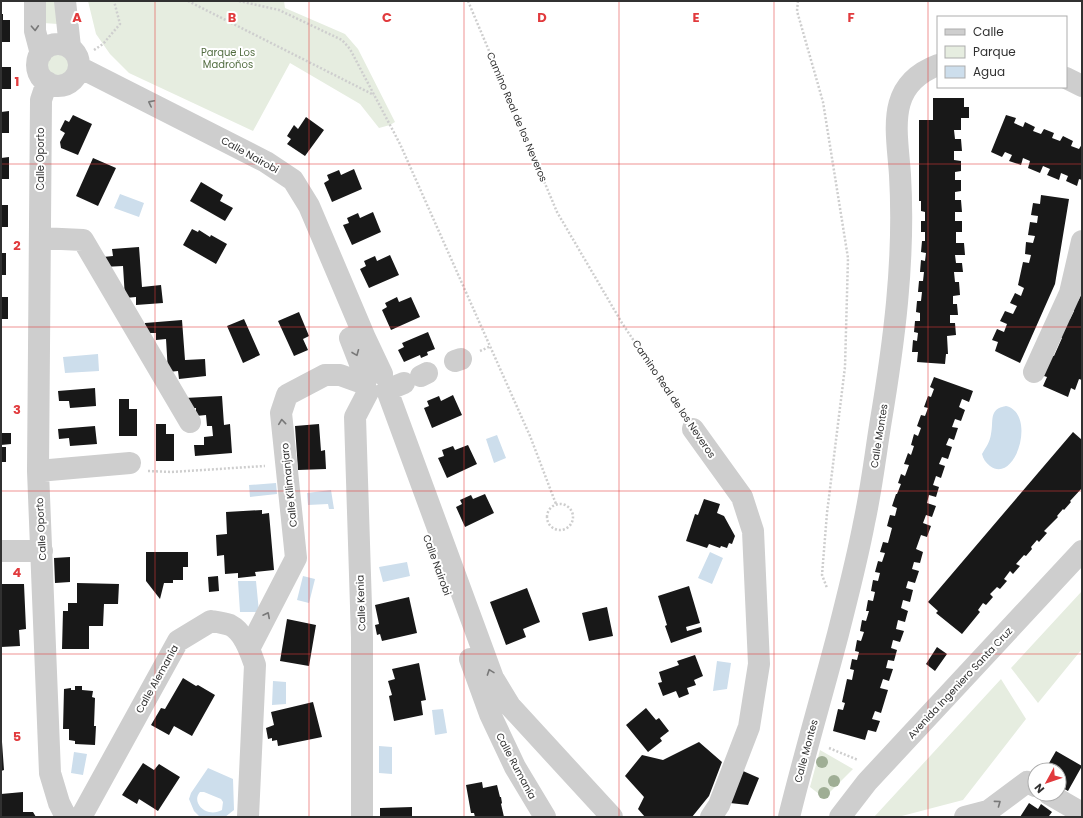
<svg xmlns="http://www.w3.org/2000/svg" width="1083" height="818" font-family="Poppins,sans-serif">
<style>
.green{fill:#e6ede0}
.water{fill:#cddeec;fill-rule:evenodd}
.building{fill:#181818}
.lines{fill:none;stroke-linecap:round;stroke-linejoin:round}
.path{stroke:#cecece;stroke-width:2.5;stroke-dasharray:2 2;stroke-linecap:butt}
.minor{stroke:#cecece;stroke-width:22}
.tree{fill:#9fae95}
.oneway{stroke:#787878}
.grid{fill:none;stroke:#e13a3d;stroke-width:1;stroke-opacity:0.55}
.labels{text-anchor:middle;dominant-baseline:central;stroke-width:4;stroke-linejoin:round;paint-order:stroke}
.park-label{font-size:10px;fill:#516c3f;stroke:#fff}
.street-label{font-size:10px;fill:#313131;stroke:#fff}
.grid-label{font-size:13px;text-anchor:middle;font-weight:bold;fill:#e13a3d;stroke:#fff;stroke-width:4;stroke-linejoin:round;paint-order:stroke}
</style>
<rect width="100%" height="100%" fill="#fff"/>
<path class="green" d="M41,1H57L58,24L43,23Z
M88,1H284L285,8L345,34L358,49L395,122L390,125L379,128L360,104L290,63L253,131L129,73L110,54L96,34Z
M45 65a13 13 0 1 1 26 0a13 13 0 1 1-26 0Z
M1082,591V649L1038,703L1011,668Z
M1001,679L1026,719L963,800L898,817H874Z
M820,750L853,769L824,798L810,787Z"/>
<path class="water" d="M120,194L144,203L139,217L114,208Z
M98,354L99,371L65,373L63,357Z
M1006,406C1037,413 1016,485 990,466C986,463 983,459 982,454C986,447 990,442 991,434C994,421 988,409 1006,406Z
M497,435L506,458L494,463L486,439Z
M276,483L277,494L250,497L249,485Z
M331,490L334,509H329L328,504L308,505L307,493Z
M710,552L723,558L712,584L698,578Z
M407,562L410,576L383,582L379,567Z
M303,576L315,579L309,603L297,600Z
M238,581H256L259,612H240Z
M717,661L731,663L727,689L713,691Z
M273,681L286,682V704L272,705Z
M443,709L447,733L435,735L432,710Z
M379,746L392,747V774L379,773Z
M74,752L87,754L83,775L71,773Z
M208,768L233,779L234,810L225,817H200L194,811L189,799L191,793ZM200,792H204L221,799L223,802L222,810C218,812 214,813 209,812C200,810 193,800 200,792Z"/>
<path class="building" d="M1,14H3V20H10V42H1Z
M1,67H11V89H1Z
M933,98H964V107H969V118H961V130H954L955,139H961L962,151H954V160L961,161V171L955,172V180H961V191L955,192V200H961L962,212H955V221H962V232H956V243H964L965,255H955L956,263H962L963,272H954L955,282H959L960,295L953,296V304H957L958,315H950V323H955L956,335L947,336L948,354H946L945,364L917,362L918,352H912L913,340L917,341L918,333L914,332L915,321H920V313L916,312L917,301H921L922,292H918L919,281H923L924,272H920L921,260L925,261L926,253L921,252L922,241H925V232H921V221H925V212L921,211V201H919V120H933Z
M9,111V133H1V112Z
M73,115L92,124L78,155L61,148L60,142L65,133L60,130L65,120L69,122Z
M1006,115L1016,118L1014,123L1023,127L1025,122L1035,127L1033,131L1041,134L1044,129L1054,133L1052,138L1060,141L1063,136L1073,141L1071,146L1079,149L1082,144V180L1079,179L1077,186L1066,181L1068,176L1061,173L1059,180L1047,175L1050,169L1043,166L1040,173L1028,168L1030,161L1023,158L1021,165L1009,161L1012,155L1005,152L1002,157L991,152Z
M306,117L324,130L305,156L287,144L291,139L287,136L294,125L298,129Z
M9,157V179H1V158Z
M93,158L116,168L98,206L76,196Z
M354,169L362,189L332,202L324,183L329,180L327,175L339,170L341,175Z
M201,182L223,195L220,201L233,208L225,221L190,201Z
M1041,195L1069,199L1055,284L1020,363L995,351L998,342L992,340L997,329L1004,332L1007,324L1000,321L1005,311L1013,314L1017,306L1010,303L1015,293L1021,296L1024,288L1018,285L1023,262L1029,263L1031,255L1025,254L1026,242L1033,243L1035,236L1028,235L1030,222L1037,223L1038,216L1031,215L1033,203L1040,204Z
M1,205H8V227H1Z
M373,212L381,232L352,245L343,225L349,223L347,218L358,213L360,218Z
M192,229L198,232L199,230L210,237L211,235L227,244L216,264L183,245Z
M139,247L142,287L161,285L163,303L136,305V297L125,298L123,266L103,267V257L113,256L112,249Z
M1,253H6V275H1Z
M390,255L399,275L369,288L360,269L366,266L364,261L375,256L377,261Z
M1082,293V380L1079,379L1075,390L1071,388L1068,397L1043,386L1047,377L1041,375L1050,355L1054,356L1062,338L1057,336L1066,317L1070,319L1074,311L1069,309L1078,301Z
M1,297H8V319H1Z
M397,297L399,302L411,297L420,317L391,330L382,310L387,307L385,303Z
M299,312L309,336L303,339L308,350L294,356L278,321Z
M244,319L260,355L243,363L227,326Z
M182,320L185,360L205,359L206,376L179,379L178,371L168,372L166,339L156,340V333H145V323Z
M428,332L435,349L427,352L428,355L421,358L420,355L404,362L398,350L404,347L402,343Z
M934,377L973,391L969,402L962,399L959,407L965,410L961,421L955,419L952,427L958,428L954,440L949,438L946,445L952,447L948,459L942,457L939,464L945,466L941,478L936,476L933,485L939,487L936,497L929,495L927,503L936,506L932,517L926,515L923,523L931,526L927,537L921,535L916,549L923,552L920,563L914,562L912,569L919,571L915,583L908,581L906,588L913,590L910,602L903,600L901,608L908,611L905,622L898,620L896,629L904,631L900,642L893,640L891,648L897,650L894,661L888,660L886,668L893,669L889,681L883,679L880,688L888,690L881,713L875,711L872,719L880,721L876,732L868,730L865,740L833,731L838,709L843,710L845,703L842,702L847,679L852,680L854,670L850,669L852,659L857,660L859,652L855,651L857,640L861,641L864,632L860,631L862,620L866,621L869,611H866L868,600L873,601L875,592L871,591L873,580L878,581L880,573L875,572L878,561L882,562L885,553L880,552L883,542L888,543L892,528L887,526L890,515L895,516L897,508L892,506L896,494H897L901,484L898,483L901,474L905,476L909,465L904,464L908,453L911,455L914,446L911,445L914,434L918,436L921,428L917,426L921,415L925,416L928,408L924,407L928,396L931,397L934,389L930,387Z
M95,388L96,406L70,408L69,401H59L58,391Z
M453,395L462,415L432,428L424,408L429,406L427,401L439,396L441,401Z
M222,396L224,425L230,424L232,453L195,456L194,445H204V437L213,436L212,426H207L206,415L196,416V408L185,409V398Z
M119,399H129V409H137V436H119Z
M156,424H166V434H174V461H156Z
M319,424L321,451L325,450L326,469L298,470L295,426Z
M95,426L97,444L70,446L69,438L59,439L58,429Z
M1073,432L1082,440V488L1070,501L1071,502L1064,510L1063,509L1057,516L1058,517L1044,531L1047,533L1039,542L1037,540L1031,547L1032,549L1026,556L1024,555L1016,564L1020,566L1013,574L1010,571L1004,579L1007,581L1000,589L997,587L990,594L993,597L986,605L983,603L978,610L980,612L962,634L936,613L938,611L928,602Z
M1,433H11V444L1,445Z
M468,445L477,464L447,478L438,458L444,456L442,450L453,446L455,450Z
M1,447H6V462H1Z
M485,494L494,513L465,527L456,507L462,504L460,500L471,495L473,499Z
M704,499L720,504L717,513L724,516L735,536L732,544L729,543L727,548L721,546L720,548L709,544L707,548L686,541L695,514L698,515Z
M262,510V514L269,513L274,570L255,572L256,576L238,578V573L225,574L224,555L217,556L216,535L227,534L226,512Z
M146,552H188V567H183V580H173V583H164L160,599L146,581Z
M70,557V582L55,583L54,558Z
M218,576L219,591L209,592L208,577Z
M77,583L119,584L118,604H104L103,626H89V649H62L63,611H68V603H77Z
M1,584H24L26,629L19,630L20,646L1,647Z
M689,586L700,623L686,627L687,631L701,627L702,632L671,643L665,626L667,625L658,596Z
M527,588L540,622L523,629L526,637L506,645L490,602Z
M409,597L417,633L382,641L380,634L377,635L375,625L379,624L375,605Z
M607,607L613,636L589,641L582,613Z
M287,619L316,625L309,666L280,661Z
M937,647L947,654L935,671L926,664Z
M695,655L703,676L694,680L696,685L687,688L689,694L679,698L676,691L663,696L658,683L662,682L659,672L679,665L677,661Z
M419,663L426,700L421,701L423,715L394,721L389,696L392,695L388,681L395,679L392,669Z
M183,678L196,686L198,685L215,695L192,736L174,726L169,735L151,725L161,708L165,709Z
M75,686H82V690L93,691L92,697L95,698L94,726H96L95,745L75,744V741L69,740V729H63L64,689L71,688V690H75Z
M313,702L322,737L278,746L277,740L272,741V738L268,739L266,728L274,725L271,712Z
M646,708L656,720L659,718L669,731L660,738L662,741L648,752L626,725Z
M1,742H2L4,770L1,771Z
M699,742L722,762L709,796L692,817H645L638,809L644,797L625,776L642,755L663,760Z
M1056,751L1082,766L1068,791L1059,786V770H1045Z
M143,763L154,770L159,764L180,777L158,811L139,799L137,804L122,795Z
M743,771L759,778L748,805L730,803Z
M482,782L483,788L497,785L500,797H501L502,803L501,804L504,817H475L474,813H471L466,785Z
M23,792V812H33L36,817H1V794Z
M1029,803L1038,809L1041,804L1052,812L1049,816L1051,817H1020Z
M412,807V817H380V808Z"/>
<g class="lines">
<path class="path" d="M188,1L374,95
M239,1L279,10L342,40L350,49L400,144L530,436L556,504
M468,1L557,212L622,323L682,413
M798,1L797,11L823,102L848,258L845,367L827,513L822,575L827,588
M94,50L103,44L120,24L114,1
M480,351L491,346
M148,471L171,472L265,466
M547 517a13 13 0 1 1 26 0a13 13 0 1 1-26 0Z
M829,748L858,760"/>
<path class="minor" d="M35,1V31L41,54
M65,1L70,47
M37 65a21 21 0 1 1 42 0a21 21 0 1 1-42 0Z
M79,67L266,162L293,180L309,206L365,338L382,374
M1066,78L1082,86
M47,82L41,100L38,471L50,773L59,803L66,817
M40,238L83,240L190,422
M350,338L366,379
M455,361L461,359
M1034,372L1070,293L1082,241
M421,376L427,373
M404,383L387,390L493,678L510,706L612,817
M693,429L742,497L753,531L759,664L749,727L719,805L711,817
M38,471L130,463
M1,551H42
M249,649L296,558L281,413L287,395L325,375H340L365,384
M470,659L490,714L515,767L545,817
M1049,794L1082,813
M81,817L178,641L211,621C217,622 224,623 230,625C244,632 250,651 255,665L248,817
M362,817V638L355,417L368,392
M789,817C804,756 822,695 838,634C847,598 857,560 864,523C871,491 875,458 880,426C894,343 905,260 900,175C897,130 885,85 938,65
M840,817L867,782L1082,551
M965,817L988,811L1027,782L1035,786"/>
</g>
<g class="tree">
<circle cx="822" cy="762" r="6"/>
<circle cx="834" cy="781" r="6"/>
<circle cx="824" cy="793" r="6"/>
</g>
<defs><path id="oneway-chevron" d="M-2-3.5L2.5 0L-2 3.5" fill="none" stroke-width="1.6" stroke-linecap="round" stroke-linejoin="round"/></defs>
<g class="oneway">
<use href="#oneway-chevron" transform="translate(35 28) rotate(87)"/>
<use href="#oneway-chevron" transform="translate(151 103) rotate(-153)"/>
<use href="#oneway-chevron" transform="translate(356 353) rotate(68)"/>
<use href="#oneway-chevron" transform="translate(282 422) rotate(-96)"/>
<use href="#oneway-chevron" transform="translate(267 615) rotate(-63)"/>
<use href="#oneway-chevron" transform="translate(490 672) rotate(-110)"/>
<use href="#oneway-chevron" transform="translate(998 803) rotate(-36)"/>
</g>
<path class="grid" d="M155,1V817M309,1V817M464,1V817M619,1V817M774,1V817M928,1V817M1,164H1082M1,327H1082M1,491H1082M1,654H1082"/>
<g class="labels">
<g class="park-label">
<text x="228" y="52">Parque Los<tspan x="228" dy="12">Madroños</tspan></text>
</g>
<g class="street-label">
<text transform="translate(517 117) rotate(67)">Camino Real de los Neveros</text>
<text transform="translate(250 155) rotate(29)">Calle Nairobi</text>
<text transform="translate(40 159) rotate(-90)">Calle Oporto</text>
<text transform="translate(674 399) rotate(56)">Camino Real de los Neveros</text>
<text transform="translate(879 436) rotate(-81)">Calle Montes</text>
<text transform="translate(289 485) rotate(-96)">Calle Kilimanjaro</text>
<text transform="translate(41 529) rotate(-93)">Calle Oporto</text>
<text transform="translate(437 565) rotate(70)">Calle Nairobi</text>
<text transform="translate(361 603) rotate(-92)">Calle Kenia</text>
<text transform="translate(157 679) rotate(-61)">Calle Alemania</text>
<text transform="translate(960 683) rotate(-47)">Avenida Ingeniero Santa Cruz</text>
<text transform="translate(806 751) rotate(-75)">Calle Montes</text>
<text transform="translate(516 766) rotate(62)">Calle Rumanía</text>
</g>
</g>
<g class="grid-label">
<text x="77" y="22">A</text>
<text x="232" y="22">B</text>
<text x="387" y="22">C</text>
<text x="542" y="22">D</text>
<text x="696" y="22">E</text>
<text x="851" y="22">F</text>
<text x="17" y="86">1</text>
<text x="17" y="250">2</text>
<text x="17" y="414">3</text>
<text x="17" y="577">4</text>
<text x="17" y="741">5</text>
</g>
<rect width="1083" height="818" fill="none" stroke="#313131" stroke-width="4"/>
<rect x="937" y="16" width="130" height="72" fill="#ffffff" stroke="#adadad"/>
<rect x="945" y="29" width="20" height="6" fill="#cecece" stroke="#adadad"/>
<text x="973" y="36" font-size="12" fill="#313131">Calle</text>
<rect x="945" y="46" width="20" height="12" fill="#e6ede0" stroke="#adadad"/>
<text x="973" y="56" font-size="12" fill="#313131">Parque</text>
<rect x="945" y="66" width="20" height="12" fill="#cddeec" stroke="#adadad"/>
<text x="973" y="76" font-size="12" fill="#313131">Agua</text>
<g transform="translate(1047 782) rotate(230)"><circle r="19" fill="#ffffff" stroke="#adadad"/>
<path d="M0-3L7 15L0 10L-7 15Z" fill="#e13a3d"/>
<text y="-6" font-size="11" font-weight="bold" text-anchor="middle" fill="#313131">N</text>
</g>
</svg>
